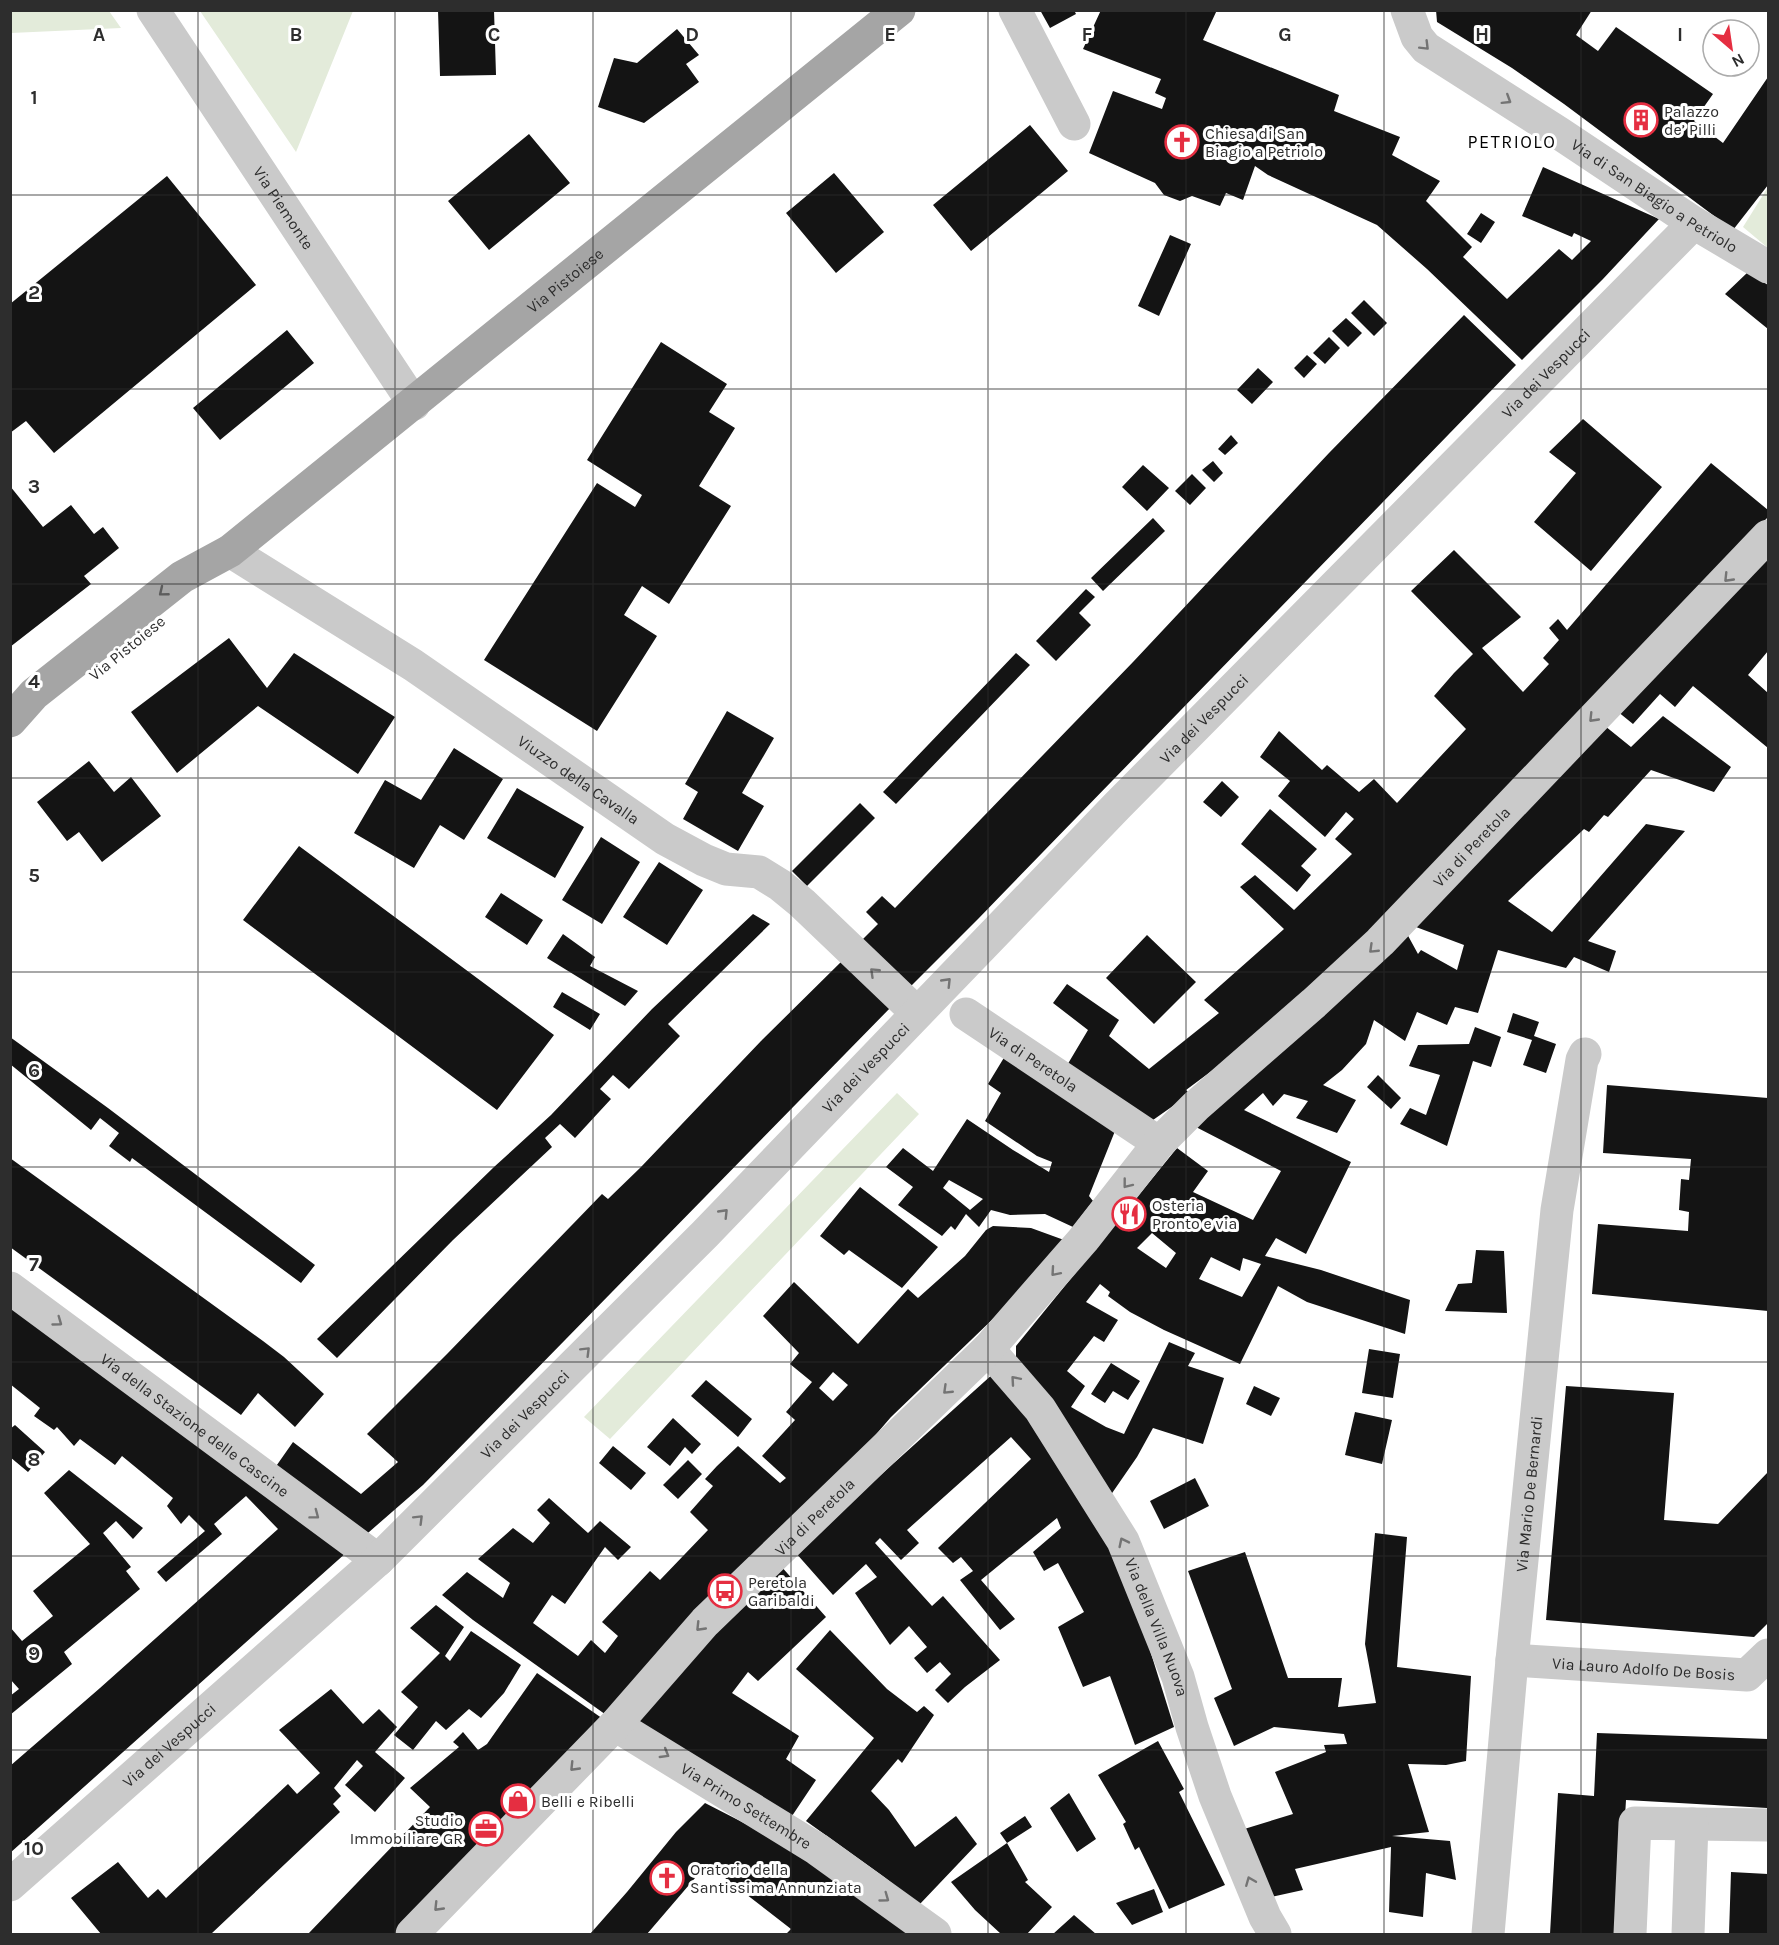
<svg xmlns="http://www.w3.org/2000/svg" width="1779" height="1945" font-family="Karla,sans-serif">
<style>
.green{fill:#e3ebda}
.building{fill:#141414;fill-rule:evenodd}
.lines{fill:none;stroke-linecap:round;stroke-linejoin:round}
.minor{stroke:#cacaca;stroke-width:33}
.major{stroke:#a5a5a5;stroke-width:33}
.oneway{stroke:#747474}
.oneway2{stroke:#5d5d5d}
.grid{fill:none;stroke:#2d2d2d;stroke-width:1.5;stroke-opacity:0.55}
.labels{text-anchor:middle;dominant-baseline:central;stroke-width:6;stroke-linejoin:round;paint-order:stroke}
.poi-label{font-size:16px;fill:#2d2d2d;stroke:#fff;text-anchor:start}
.street-label{font-size:16px;fill:#2d2d2d;stroke:#fff}
.neighbourhood-label{font-size:18px;letter-spacing:1.5px;fill:#000;stroke:#fff}
.grid-label{font-size:20px;text-anchor:middle;font-weight:bold;fill:#2d2d2d;stroke:#fff;stroke-width:6;stroke-linejoin:round;paint-order:stroke}
</style>
<rect width="100%" height="100%" fill="#fff"/>
<path class="green" d="M10,11H109L121,28L11,33Z
M200,11H353L296,152Z
M1768,187V248L1743,227Z
M897,1093L919,1114L610,1439L584,1417Z"/>
<path class="building" d="M438,10H494L496,75L440,76Z
M1040,10H1074L1076,14L1050,28Z
M1101,10H1217L1203,40L1339,95L1334,111L1400,137L1392,155L1440,181L1426,201L1472,247L1463,257L1507,299L1559,249L1572,260L1591,241L1574,233L1572,237L1522,216L1543,167L1659,219L1603,279L1522,360L1427,269L1377,225L1268,175L1255,166L1243,200L1226,193L1220,206L1192,196L1180,201L1164,195L1155,183L1089,153L1113,91L1162,109L1166,98L1155,93L1161,79L1083,49Z
M1436,10H1592L1576,35L1598,51L1616,27L1713,94L1694,121L1723,143L1768,77V185L1733,230L1564,104L1512,68L1437,22Z
M677,29L699,55L686,64L699,82L644,123L598,107L614,58L637,63Z
M1030,125L1068,171L971,251L933,205Z
M529,134L570,183L489,250L448,201Z
M834,173L884,232L836,273L786,213Z
M167,176L256,285L54,453L26,421L10,433V304Z
M1481,213L1495,222L1481,243L1467,234Z
M1170,235L1191,244L1159,316L1138,306Z
M1748,272L1768,285V329L1725,294Z
M1364,300L1387,323L1374,336L1351,313Z
M1464,315L1516,365L978,919L910,987L862,940L878,924L866,912L882,896L895,908L1133,662L1329,453Z
M1346,318L1362,333L1348,347L1332,331Z
M287,330L314,363L220,440L193,408Z
M1329,337L1340,348L1325,364L1313,353Z
M661,342L727,384L709,412L735,428L699,486L731,506L669,604L642,586L624,615L657,636L597,731L484,660L597,483L635,507L642,495L587,460Z
M1307,355L1317,364L1304,378L1294,368Z
M1258,368L1273,382L1252,404L1237,390Z
M1583,419L1662,487L1591,571L1534,522L1576,473L1549,452Z
M1231,435L1238,443L1225,455L1218,449Z
M1213,461L1223,473L1214,482L1202,470Z
M1711,463L1768,510V517L1335,970L1221,1064L1186,1090L1190,1094L1153,1120L1066,1067L1088,1030L1053,1003L1067,984L1119,1020L1109,1036L1149,1069L1219,1013L1204,1000L1284,929L1240,887L1255,875L1294,910L1352,854L1335,839L1354,819L1346,812L1325,837L1278,796L1290,781L1260,757L1279,731L1322,770L1327,765L1359,792L1374,779L1397,803L1466,729L1434,696L1454,673L1473,654L1411,591L1454,550L1521,617L1482,648L1523,692L1549,664L1543,658L1559,640L1549,628L1558,619L1567,630Z
M1143,465L1169,488L1147,511L1122,487Z
M1192,474L1206,488L1190,505L1175,491Z
M10,486L43,527L71,505L94,534L103,527L119,548L84,576L91,584L10,647Z
M1153,518L1165,531L1103,591L1091,578Z
M1768,550V651L1748,675L1768,693V748L1693,686L1675,707L1660,694L1633,724L1617,711Z
M1086,589L1095,597L1079,613L1091,625L1056,661L1036,641Z
M229,638L267,688L294,653L395,717L358,774L258,706L177,773L131,712Z
M1016,653L1030,665L896,804L883,792Z
M727,711L774,738L742,793L764,806L738,851L683,819L698,792L685,784Z
M1663,716L1731,767L1714,792L1651,770L1608,817L1604,815L1589,832L1584,829L1508,901L1552,932L1646,824L1685,831L1588,941L1616,951L1609,972L1574,957L1566,968L1498,950L1478,1013L1455,1007L1447,1025L1417,1012L1405,1041L1374,1020L1366,1044L1342,1070L1323,1085L1356,1100L1337,1133L1296,1118L1308,1101L1284,1094L1273,1106L1263,1093L1244,1110L1351,1162L1306,1254L1276,1238L1265,1256L1321,1270L1410,1300L1405,1334L1307,1302L1278,1286L1240,1364L1164,1330L1130,1312L1108,1296L1110,1292L1100,1284L1086,1302L1118,1320L1104,1342L1094,1336L1067,1371L1085,1386L1071,1407L1106,1427L1124,1434L1169,1342L1195,1353L1188,1366L1224,1378L1203,1444L1153,1428L1137,1457L1108,1499L1016,1367V1346L1177,1148L1208,1171L1193,1192L1253,1220L1281,1171L1194,1126L1406,932L1418,954L1421,950L1457,970L1464,945L1416,927L1605,726L1631,747ZM1152,1233L1176,1253L1166,1268L1137,1248ZM1211,1257L1240,1271L1243,1258L1261,1264L1242,1297L1199,1279Z
M454,748L503,779L464,840L440,825L414,868L354,833L385,780L421,800Z
M89,761L114,792L131,777L161,816L102,862L79,832L67,841L37,802Z
M1222,781L1239,797L1221,817L1203,802Z
M517,788L584,827L555,878L487,838Z
M860,803L875,818L807,886L792,871Z
M1270,809L1317,849L1301,866L1311,875L1297,892L1241,844Z
M601,837L640,862L602,924L562,900Z
M299,846L554,1035L497,1110L243,920Z
M659,862L703,890L667,945L623,917Z
M501,893L543,920L527,945L485,917Z
M753,914L770,924L668,1024L680,1036L629,1089L613,1075L600,1089L611,1099L575,1138L560,1124L545,1138L552,1147L453,1240L337,1358L317,1339L494,1167L551,1115L652,1009Z
M563,934L595,957L590,966L638,991L625,1006L547,958Z
M1147,935L1196,982L1154,1024L1106,978Z
M845,958L893,1005L423,1485L361,1539L272,1472L293,1442L361,1494L398,1462L367,1434L447,1354L602,1194L608,1199L641,1167L761,1041Z
M562,992L600,1014L590,1030L553,1007Z
M1513,1013L1539,1022L1534,1036L1556,1044L1546,1073L1523,1065L1532,1040L1507,1032Z
M1475,1027L1501,1037L1491,1067L1473,1061L1447,1146L1400,1124L1410,1108L1426,1115L1440,1075L1409,1066L1418,1045L1469,1044Z
M10,1037L108,1108L315,1265L301,1283L132,1158L130,1162L109,1146L119,1133L100,1118L91,1130L10,1064Z
M1005,1056L1117,1126L1089,1196L1093,1201L1073,1227L1045,1214L1010,1215L991,1210L979,1227L966,1214L955,1230L951,1226L942,1236L898,1205L913,1187L886,1167L903,1148L933,1171L967,1119L1013,1150L1049,1172L1052,1162L1037,1156L985,1121L1001,1093L988,1084ZM949,1180L983,1199L970,1210L943,1188Z
M1378,1075L1401,1098L1391,1109L1367,1087Z
M1607,1085L1768,1098V1311L1592,1294L1598,1224L1688,1231L1689,1212L1679,1210L1681,1179L1689,1180L1691,1159L1603,1153Z
M10,1158L263,1341L284,1357L324,1394L295,1427L258,1393L241,1415L10,1247Z
M860,1187L938,1247L902,1288L849,1250L844,1255L820,1236Z
M993,1226L1031,1228L1064,1240L997,1315L891,1417L848,1467L609,1717L473,1620L442,1595L467,1572L503,1598L510,1583L478,1559L513,1528L533,1543L550,1523L537,1510L549,1498L588,1533L600,1521L631,1547L618,1560L605,1547L565,1604L552,1595L533,1623L578,1656L591,1640L605,1653L618,1636L602,1622L650,1571L660,1580L708,1530L690,1512L713,1486L705,1479L717,1466L738,1446L780,1483L786,1478L762,1456L795,1420L786,1412L812,1382L790,1364L799,1353L763,1316L794,1282L858,1344L908,1289L918,1298L965,1256L986,1230ZM833,1372L848,1385L833,1401L819,1388Z
M1476,1250L1504,1251L1507,1313L1445,1311L1458,1284L1472,1283Z
M10,1298L347,1552L10,1853V1766L100,1688L278,1529L246,1496L214,1524L222,1534L166,1582L157,1572L205,1531L189,1515L181,1524L167,1506L173,1498L122,1456L115,1465L80,1439L74,1446L57,1427L54,1430L34,1416L40,1408L10,1384Z
M1369,1349L1400,1354L1393,1398L1362,1393Z
M1111,1363L1140,1381L1128,1400L1113,1391L1105,1403L1091,1394Z
M994,1373L1030,1413L1106,1538L1139,1615L1174,1727L1135,1745L1110,1676L1083,1687L1058,1627L1084,1612L1058,1563L1044,1571L1033,1552L1061,1528L1057,1518L981,1580L1015,1619L1000,1630L960,1580L973,1571L961,1557L953,1563L938,1548L1031,1459L1011,1437L907,1530L919,1543L901,1560L880,1538L875,1543L932,1606L943,1596L1000,1660L965,1687L948,1703L935,1690L951,1674L940,1662L927,1673L914,1658L927,1647L909,1626L890,1645L855,1593L877,1577L866,1564L833,1595L795,1552Z
M706,1380L752,1419L738,1437L691,1396Z
M1254,1386L1280,1398L1271,1416L1246,1404Z
M1566,1386L1674,1393L1664,1520L1718,1524L1768,1472V1623L1754,1637L1546,1620Z
M1355,1412L1392,1420L1382,1464L1345,1455Z
M673,1418L701,1444L692,1454L685,1447L670,1466L647,1447Z
M15,1425L45,1452L28,1472L10,1457V1429Z
M613,1446L646,1473L631,1490L599,1463Z
M688,1460L702,1474L678,1499L663,1485Z
M69,1470L143,1528L133,1539L116,1521L103,1533L131,1567L126,1571L140,1589L64,1652L72,1664L10,1715V1696L19,1689L10,1679V1627L22,1641L53,1616L33,1591L90,1544L44,1493Z
M1195,1478L1209,1506L1164,1529L1150,1501Z
M1375,1533L1407,1537L1397,1667L1471,1676L1466,1761L1446,1765L1408,1764L1429,1832L1392,1836L1450,1841L1456,1880L1426,1873L1423,1917L1389,1912L1391,1847L1295,1869L1303,1890L1267,1898L1241,1830L1293,1814L1275,1772L1326,1752L1324,1745L1347,1744L1344,1734L1274,1727L1234,1746L1214,1698L1232,1689L1188,1571L1245,1552L1288,1678H1342L1338,1707L1376,1703L1365,1644Z
M780,1565L826,1617L758,1681L748,1672L732,1693L799,1736L786,1759L816,1780L790,1819L627,1723Z
M436,1605L464,1627L445,1656L450,1661L471,1631L521,1665L504,1693L481,1718L469,1709L446,1730L436,1721L413,1750L394,1735L418,1707L401,1692L440,1653L410,1628Z
M830,1630L887,1689L917,1712L924,1706L934,1715L902,1763L898,1759L871,1791L889,1810L915,1847L956,1816L977,1844L919,1905L884,1877L806,1821L874,1738L796,1669Z
M537,1673L606,1721L395,1934H308L430,1807L410,1788L459,1747L453,1742L463,1732L478,1750L487,1744Z
M331,1689L363,1724L379,1709L397,1727L375,1752L405,1778L375,1812L345,1785L363,1766L357,1760L334,1788L341,1796L333,1804L340,1812L211,1934H101L71,1898L118,1862L148,1898L158,1889L166,1898L288,1784L297,1794L320,1773L279,1730Z
M1597,1733L1768,1739L1767,1808L1626,1800L1618,1934H1550L1558,1793L1594,1796Z
M1158,1741L1184,1789L1179,1792L1225,1885L1169,1909L1139,1847L1135,1850L1123,1824L1126,1822L1098,1775Z
M1069,1793L1096,1839L1077,1852L1050,1808Z
M705,1803L789,1846L911,1934H786L791,1929L707,1864L647,1934H590L627,1892L676,1832Z
M1025,1816L1032,1827L1007,1843L1000,1833Z
M1007,1843L1028,1880L1025,1882L1052,1907L1027,1934H1001L975,1910L951,1882Z
M1731,1872L1768,1874V1934H1729Z
M1154,1889L1163,1912L1132,1925L1116,1903Z
M1074,1915L1096,1934H1053Z"/>
<g class="lines">
<g class="minor">
<path id="s1" d="M153,10L414,404"/>
<path d="M1015,10L1074,124"/>
<path id="s2" d="M1407,10L1417,37L1426,48L1559,133L1694,223L1768,267"/>
<path id="s3" d="M230,551L413,665L665,839L704,860L726,869L759,872L780,885L802,903L917,1013"/>
<path id="s4" d="M966,1014L1159,1143"/>
<path id="s5" d="M10,1288L378,1560"/>
<path id="s6" d="M988,1349L1040,1409L1123,1541L1178,1677L1192,1727L1215,1796L1265,1917L1275,1934"/>
<path id="s7" d="M1512,1660L1747,1675L1768,1655"/>
<path id="s8" d="M615,1725L817,1849L935,1934"/>
<path d="M1692,1824L1768,1825"/>
<path id="s9" d="M10,1885L378,1560L705,1234L1117,806L1694,223"/>
<path id="s10" d="M412,1934L615,1725L705,1622L988,1349L1083,1240L1159,1143L1196,1106L1314,1003L1380,942L1768,536"/>
<path id="s11" d="M1488,1934L1512,1660L1557,1210L1582,1060L1585,1054"/>
<path d="M1630,1934L1635,1823L1692,1824L1688,1934"/>
</g>
<path class="major" id="s12" d="M10,721L34,694L182,577L230,551L899,10"/>
</g>
<defs><path id="oneway-chevron" d="M-2-3.5L2.5 0L-2 3.5" fill="none" stroke-width="1.6" stroke-linecap="round" stroke-linejoin="round" transform="scale(1.5)"/></defs>
<g class="oneway">
<use href="#oneway-chevron" transform="translate(1425 46) rotate(45)"/>
<use href="#oneway-chevron" transform="translate(1507 100) rotate(32)"/>
<use href="#oneway-chevron" transform="translate(1728 578) rotate(134)"/>
<use href="#oneway-chevron" transform="translate(1593 718) rotate(134)"/>
<use href="#oneway-chevron" transform="translate(1373 949) rotate(136)"/>
<use href="#oneway-chevron" transform="translate(874 972) rotate(-136)"/>
<use href="#oneway-chevron" transform="translate(947 982) rotate(-46)"/>
<use href="#oneway-chevron" transform="translate(1127 1184) rotate(128)"/>
<use href="#oneway-chevron" transform="translate(724 1213) rotate(-46)"/>
<use href="#oneway-chevron" transform="translate(1055 1272) rotate(131)"/>
<use href="#oneway-chevron" transform="translate(58 1322) rotate(36)"/>
<use href="#oneway-chevron" transform="translate(586 1351) rotate(-45)"/>
<use href="#oneway-chevron" transform="translate(1015 1380) rotate(-131)"/>
<use href="#oneway-chevron" transform="translate(947 1390) rotate(136)"/>
<use href="#oneway-chevron" transform="translate(315 1515) rotate(37)"/>
<use href="#oneway-chevron" transform="translate(419 1519) rotate(-45)"/>
<use href="#oneway-chevron" transform="translate(1123 1542) rotate(-116)"/>
<use href="#oneway-chevron" transform="translate(700 1627) rotate(134)"/>
<use href="#oneway-chevron" transform="translate(665 1754) rotate(31)"/>
<use href="#oneway-chevron" transform="translate(574 1767) rotate(134)"/>
<use href="#oneway-chevron" transform="translate(1250 1881) rotate(-112)"/>
<use href="#oneway-chevron" transform="translate(885 1898) rotate(36)"/>
<use href="#oneway-chevron" transform="translate(438 1907) rotate(134)"/>
</g>
<use class="oneway2" href="#oneway-chevron" transform="translate(163 592) rotate(141)"/>
<path class="grid" d="M198,10V1934M395,10V1934M593,10V1934M791,10V1934M988,10V1934M1186,10V1934M1384,10V1934M1581,10V1934M10,195H1768M10,389H1768M10,584H1768M10,778H1768M10,972H1768M10,1167H1768M10,1362H1768M10,1556H1768M10,1750H1768"/>
<defs>
<symbol id="building-ring" viewBox="-11 -11 22 22"><circle r="9.5" fill="#fff" stroke="#e52e41" stroke-width="1.5"/><path d="M-4-6H4V6H1V3H-1V6H-4ZM-2.5-4.3h1.7v1.8h-1.7ZM.8-4.3h1.7v1.8H.8ZM-2.5-1h1.7V.8h-1.7ZM.8-1h1.7V.8H.8Z" fill="#e52e41"/></symbol>
<symbol id="church-ring" viewBox="-11 -11 22 22"><circle r="9.5" fill="#fff" stroke="#e52e41" stroke-width="1.5"/><path d="M-1.2-6h2.4v3.5h3.3v2.4h-3.3V6h-2.4V-.1h-3.3v-2.4h3.3Z" fill="#e52e41"/></symbol>
<symbol id="restaurant-ring" viewBox="-11 -11 22 22"><circle r="9.5" fill="#fff" stroke="#e52e41" stroke-width="1.5"/><path d="M-5-6h1v4h1v-4h1v4h1v-4h1v5L-1.5 .5V6h-2V.5L-5-1ZM5-6V6H3V1.5H1.5Q1.5-4 5-6Z" fill="#e52e41"/></symbol>
<symbol id="bus-ring" viewBox="-11 -11 22 22"><circle r="9.5" fill="#fff" stroke="#e52e41" stroke-width="1.5"/><path d="M-5-6H5V4H4V6H2V4H-2V6H-4V4H-5ZM-3.5-4V0h7V-4ZM-3.5 1.2v1.5H-2V1.2ZM2 1.2v1.5H3.5V1.2Z" fill="#e52e41"/></symbol>
<symbol id="shop-ring" viewBox="-11 -11 22 22"><circle r="9.5" fill="#fff" stroke="#e52e41" stroke-width="1.5"/><path d="M-5-2.5h2.3a2.7 3.5 0 0 1 5.4 0H5L5.5 6h-11ZM-1.5-2.5h3a1.5 2.3 0 0 0-3 0Z" fill="#e52e41"/></symbol>
<symbol id="office-ring" viewBox="-11 -11 22 22"><circle r="9.5" fill="#fff" stroke="#e52e41" stroke-width="1.5"/><path d="M-6-3h4V-5.5h4V-3h4V5H-6ZM-1-4.5V-3h2v-1.5ZM-6 0V1H6V0Z" fill="#e52e41"/></symbol>
</defs>
<g fill-rule="evenodd">
<use href="#building-ring" x="1622" y="101" width="38" height="38"/>
<use href="#church-ring" x="1163" y="123" width="38" height="38"/>
<use href="#restaurant-ring" x="1110" y="1195" width="38" height="38"/>
<use href="#bus-ring" x="706" y="1572" width="38" height="38"/>
<use href="#shop-ring" x="499" y="1782" width="38" height="38"/>
<use href="#office-ring" x="467" y="1810" width="38" height="38"/>
<use href="#church-ring" x="648" y="1859" width="38" height="38"/>
</g>
<g class="labels">
<g class="poi-label">
<text x="1664" y="111">Palazzo<tspan x="1664" dy="18">de’ Pilli</tspan></text>
<text x="1205" y="133">Chiesa di San<tspan x="1205" dy="18">Biagio a Petriolo</tspan></text>
<text x="1152" y="1205">Osteria<tspan x="1152" dy="18">Pronto e via</tspan></text>
<text x="748" y="1582">Peretola<tspan x="748" dy="18">Garibaldi</tspan></text>
<text x="541" y="1801">Belli e Ribelli</text>
<text x="463" y="1820" text-anchor="end">Studio<tspan x="463" dy="18">Immobiliare GR</tspan></text>
<text x="690" y="1869">Oratorio della<tspan x="690" dy="18">Santissima Annunziata</tspan></text>
</g>
<g class="street-label">
<text stroke="none"><textPath href="#s2" startOffset="315">Via di San Biagio a Petriolo</textPath></text>
<text stroke="none"><textPath href="#s1" startOffset="237">Via Piemonte</textPath></text>
<text stroke="none"><textPath href="#s12" startOffset="710">Via Pistoiese</textPath></text>
<text stroke="none"><textPath href="#s9" startOffset="2156">Via dei Vespucci</textPath></text>
<text transform="translate(127 648) rotate(-39)">Via Pistoiese</text>
<text stroke="none"><textPath href="#s9" startOffset="1670">Via dei Vespucci</textPath></text>
<text stroke="none"><textPath href="#s3" startOffset="417">Viuzzo della Cavalla</textPath></text>
<text stroke="none"><textPath href="#s10" startOffset="1520">Via di Peretola</textPath></text>
<text stroke="none"><textPath href="#s4" startOffset="81">Via di Peretola</textPath></text>
<text stroke="none"><textPath href="#s9" startOffset="1184">Via dei Vespucci</textPath></text>
<text stroke="none"><textPath href="#s9" startOffset="698">Via dei Vespucci</textPath></text>
<text stroke="none"><textPath href="#s5" startOffset="230">Via della Stazione delle Cascine</textPath></text>
<text stroke="none"><textPath href="#s11" startOffset="442">Via Mario De Bernardi</textPath></text>
<text stroke="none"><textPath href="#s10" startOffset="580">Via di Peretola</textPath></text>
<text stroke="none"><textPath href="#s6" startOffset="328">Via della Villa Nuova</textPath></text>
<text stroke="none"><textPath href="#s7" startOffset="132">Via Lauro Adolfo De Bosis</textPath></text>
<text stroke="none"><textPath href="#s9" startOffset="212">Via dei Vespucci</textPath></text>
<text stroke="none"><textPath href="#s8" startOffset="154">Via Primo Settembre</textPath></text>
</g>
<g class="neighbourhood-label">
<text x="1512" y="142">PETRIOLO</text>
</g>
</g>
<g class="grid-label">
<text x="99" y="41">A</text>
<text x="296" y="41">B</text>
<text x="494" y="41">C</text>
<text x="692" y="41">D</text>
<text x="890" y="41">E</text>
<text x="1087" y="41">F</text>
<text x="1285" y="41">G</text>
<text x="1482" y="41">H</text>
<text x="1680" y="41">I</text>
<text x="34" y="104">1</text>
<text x="34" y="299">2</text>
<text x="34" y="493">3</text>
<text x="34" y="688">4</text>
<text x="34" y="882">5</text>
<text x="34" y="1077">6</text>
<text x="34" y="1271">7</text>
<text x="34" y="1466">8</text>
<text x="34" y="1660">9</text>
<text x="34" y="1855">10</text>
</g>
<rect width="1779" height="1945" fill="none" stroke="#2d2d2d" stroke-width="24"/>
<g transform="translate(1731 48) rotate(151)"><circle r="28" fill="#ffffff" stroke="#ababab" stroke-width="1.5"/>
<path d="M0-4.5L10 22L0 15L-10 22Z" fill="#e52e41"/>
<text y="-9" font-size="16" font-weight="bold" text-anchor="middle" fill="#2d2d2d">N</text>
</g>
</svg>
